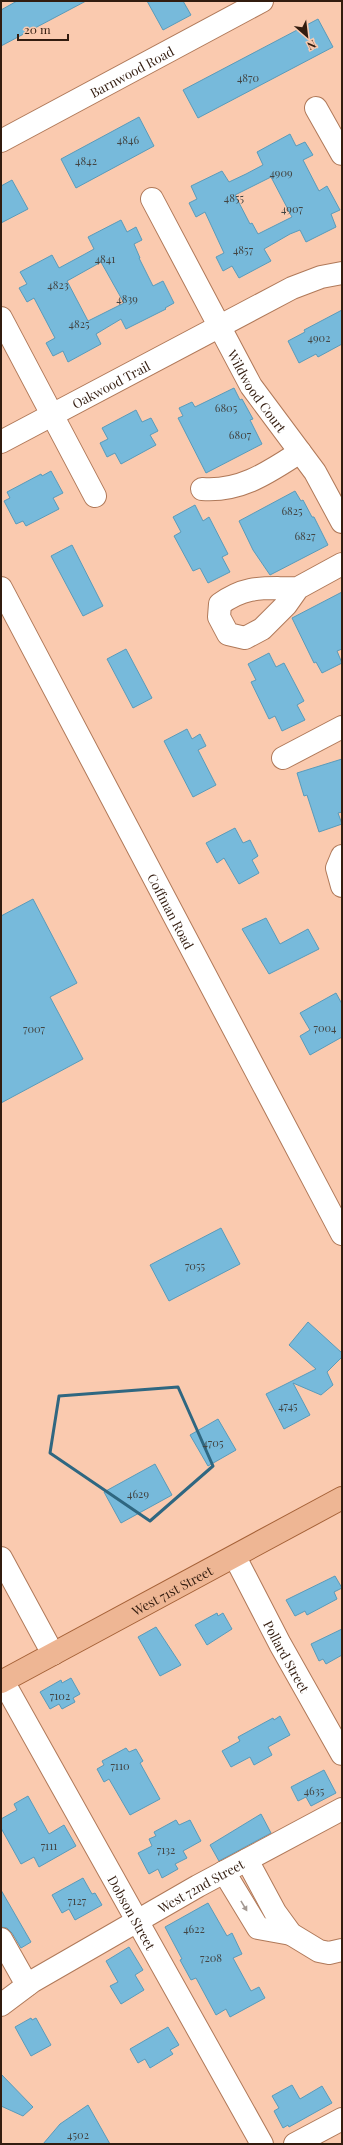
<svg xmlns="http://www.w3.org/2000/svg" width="343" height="2145" font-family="'Playfair Display',serif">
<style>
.building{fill:#77badb;stroke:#599bba;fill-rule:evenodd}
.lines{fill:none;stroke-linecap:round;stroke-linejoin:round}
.minor-casing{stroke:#b07959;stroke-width:24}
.major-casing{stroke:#a56137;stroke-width:24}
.minor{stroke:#fff;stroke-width:22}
.major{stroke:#eeb694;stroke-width:22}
.oneway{fill:#a39993}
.marked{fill:none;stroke:#2f6781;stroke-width:3;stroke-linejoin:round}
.labels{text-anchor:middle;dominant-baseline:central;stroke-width:3;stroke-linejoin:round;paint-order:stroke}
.number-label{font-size:11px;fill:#434442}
.street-label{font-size:13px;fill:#321c0f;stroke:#facaaf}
</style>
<rect width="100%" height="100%" fill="#facaaf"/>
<path class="building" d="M17,1H86L1,46V10Z
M147,1H183L191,15L163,30Z
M318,19L333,47L198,118L183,90Z
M139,117L154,146L76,188L61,159Z
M290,134L296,146L305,142L313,155L303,160L319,191L327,186L340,210L331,214L336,227L306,242L300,230L290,234L264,249L271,261L239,278L232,266L223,271L216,257L224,253L205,212L196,217L189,203L197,199L191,186L222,171L229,182L246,174L263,165L257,152ZM271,177L292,217L258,234L252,223L250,224L235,195Z
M12,180L28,209L1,223V186Z
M121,220L127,232L136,227L142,240L134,244L140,258H139L153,286L163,281L174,303L165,308L166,309L126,329L121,319L96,334L101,344L68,362L63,351L53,356L46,343L55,338L34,298L27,302L19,288L27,284L20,272L52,255L59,268L85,254L94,249L88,237ZM101,262L124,303L88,321L67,281Z
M342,310V344L318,357L316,354L299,363L288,341L305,332L304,330Z
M234,388L240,400L242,399L253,419L250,420L262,444L206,473L178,418L183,416L179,408L192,402L195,407Z
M136,410L142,422L151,418L158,431L150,435L156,445L121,464L115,453L107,457L100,443L108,439L102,428Z
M51,471L63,493L53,498L59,509L26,526L23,521L16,524L4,501L10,498L7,492L41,474L42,476Z
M295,491L301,501L303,500L312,517H314L328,545L270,575L253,550L239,521Z
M195,505L203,521L209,517L228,554L222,557L230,572L208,583L200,568L193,571L174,536L181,532L173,517Z
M72,545L103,606L83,616L51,556Z
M342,592V649L337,651L342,663L322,673L316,662L314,663L292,618Z
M126,649L152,698L133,708L107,659Z
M269,653L276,667L284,663L304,701L297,705L305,720L282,731L275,716L269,719L251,682L256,680L248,664Z
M187,729L192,739L200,734L206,746L198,750L216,785L193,797L164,741Z
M342,759V812L338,813L342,824L319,832L307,795L304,796L297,773Z
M235,828L243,843L250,840L258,856L252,860L259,873L239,884L224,858L217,863L206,843Z
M33,899L77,983L50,997L83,1059L1,1103V916Z
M266,918L280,944L308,929L319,949L269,974L242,929Z
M336,993L342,1004V1037L310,1055L300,1036L310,1030L300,1013Z
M221,1228L240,1264L169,1301L150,1265Z
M308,1322L342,1353V1357L327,1372L333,1385L321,1395L293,1383L310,1415L284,1429L266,1394L316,1369L289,1345Z
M218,1419L236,1450L208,1466L190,1435Z
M155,1464L172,1495L121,1523L104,1492Z
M335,1576L342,1588L334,1592L337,1599L307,1615L305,1611L295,1616L286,1600Z
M217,1613L218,1616L223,1613L232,1629L207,1645L195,1625Z
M156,1627L181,1665L160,1676L138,1637Z
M342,1629V1655L326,1664L323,1659L319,1661L311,1644Z
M71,1678L80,1694L73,1698L75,1702L62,1709L59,1704L50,1709L40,1692L61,1680L62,1683Z
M280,1716L290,1735L268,1747L272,1755L254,1765L250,1757L231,1767L222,1751L240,1741L238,1737L273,1718L274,1720Z
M126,1748L129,1752L136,1749L143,1761L140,1763L160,1799L130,1815L109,1779L104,1782L97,1769L104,1765L102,1761Z
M324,1770L336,1793L311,1806L306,1797L298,1801L291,1787Z
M28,1796L49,1834L64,1825L76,1846L39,1867L34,1857L21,1864L1,1828V1819L17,1810L14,1804Z
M261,1814L271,1833L219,1861L210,1845Z
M176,1820L179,1825L190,1820L201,1841L183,1851L187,1858L175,1864L178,1869L162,1878L158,1869L149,1874L138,1853L152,1846L149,1839L156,1836L154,1832Z
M83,1878L92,1894L95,1893L102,1905L75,1920L69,1909L62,1913L52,1895Z
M1,1890L31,1942L21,1948L12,1933L7,1928L1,1927Z
M208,1903L227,1936L232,1933L242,1954L233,1958L251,1991L259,1987L265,1998L230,2017L226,2009L216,2015L196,1978L191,1980L180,1960L182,1959L165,1927Z
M129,1947L143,1970L135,1975L144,1990L121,2004L110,1986L118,1982L106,1961Z
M31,2018L32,2020L36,2018L51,2045L31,2056L15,2027Z
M168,2027L179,2045L170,2050L173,2054L150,2068L145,2059L138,2063L130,2049Z
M1,2074L33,2107L23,2116L1,2106Z
M292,2085L300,2099L322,2086L332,2103L289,2127L288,2125L283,2128L274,2111L279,2108L272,2096Z
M88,2105L110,2144H43L60,2124Z"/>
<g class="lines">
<defs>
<g id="minor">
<path d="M316,108L342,154"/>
<path id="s1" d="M1,141L262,1"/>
<path id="s2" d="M152,199L251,386L315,472L342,522"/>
<path d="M1,318L95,496"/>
<path id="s3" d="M1,442L292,288L321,277L342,273"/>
<path d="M202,489C241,492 269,472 300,452"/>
<path id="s4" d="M1,588L342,1234"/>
<path d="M298,588C265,589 248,584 220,604L219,617L228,634L245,638L262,629L286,605L298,588L342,564"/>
<path d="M283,758L342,727"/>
<path d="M342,856L337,868L342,886"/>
<path id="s5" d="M235,1557L280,1644L342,1754"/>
<path d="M1,1558L53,1654"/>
<path id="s6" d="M3,1681L262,2144"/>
<path d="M247,1860L275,1912L291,1934L319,1951L329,1953L342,1950"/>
<path d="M224,1872L258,1928L291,1934"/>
<path d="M1,1939L27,1985"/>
<path id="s7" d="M1,2005L33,1981L198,1886L342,1809"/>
<path d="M295,2144L342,2119"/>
</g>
<g id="major">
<path id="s8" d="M1,1682L342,1498"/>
</g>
</defs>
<use href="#minor" class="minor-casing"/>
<use href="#major" class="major-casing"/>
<use href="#minor" class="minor"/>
<use href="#major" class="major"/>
</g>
<defs><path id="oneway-solid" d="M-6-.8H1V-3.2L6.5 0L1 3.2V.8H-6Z"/></defs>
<use class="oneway" href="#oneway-solid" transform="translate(244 1906) rotate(59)"/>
<path class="marked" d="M178,1387L213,1466L150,1521L50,1453L59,1396Z"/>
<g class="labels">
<g class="number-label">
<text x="248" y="77">4870</text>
<text x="128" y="139">4846</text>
<text x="86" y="160">4842</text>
<text x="281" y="172">4909</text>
<text x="234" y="197">4855</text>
<text x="292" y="208">4907</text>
<text x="243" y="249">4857</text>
<text x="105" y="258">4841</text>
<text x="58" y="284">4823</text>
<text x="127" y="298">4839</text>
<text x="79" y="323">4825</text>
<text x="319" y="337">4902</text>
<text x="226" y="407">6805</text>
<text x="240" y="434">6807</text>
<text x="292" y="510">6825</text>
<text x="305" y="535">6827</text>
<text x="325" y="1027">7004</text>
<text x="34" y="1028">7007</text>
<text x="195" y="1265">7055</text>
<text x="288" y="1405">4745</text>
<text x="213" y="1442">4705</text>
<text x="138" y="1493">4629</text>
<text x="60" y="1695">7102</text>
<text x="120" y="1765">7110</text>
<text x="314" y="1790">4635</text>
<text x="49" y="1845">7111</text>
<text x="166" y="1849">7132</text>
<text x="77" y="1900">7127</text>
<text x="194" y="1928">4622</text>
<text x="211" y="1957">7208</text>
<text x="78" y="2134">4502</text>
</g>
<g class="street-label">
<text stroke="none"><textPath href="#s1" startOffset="148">Barnwood Road</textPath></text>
<text stroke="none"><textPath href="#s3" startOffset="124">Oakwood Trail</textPath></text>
<text stroke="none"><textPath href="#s2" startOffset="219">Wildwood Court</textPath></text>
<text stroke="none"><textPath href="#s4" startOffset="365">Coffman Road</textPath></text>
<text stroke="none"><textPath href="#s8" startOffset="194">West 71st Street</textPath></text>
<text stroke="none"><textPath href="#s5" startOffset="112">Pollard Street</textPath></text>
<text stroke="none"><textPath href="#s7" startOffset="233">West 72nd Street</textPath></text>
<text stroke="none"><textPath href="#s6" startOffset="265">Dobson Street</textPath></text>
</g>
</g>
<rect width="343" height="2145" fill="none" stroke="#321c0f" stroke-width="4"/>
<g transform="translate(307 36) rotate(152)" stroke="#facaaf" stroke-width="3" paint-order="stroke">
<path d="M0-3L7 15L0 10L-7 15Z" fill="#321c0f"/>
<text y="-6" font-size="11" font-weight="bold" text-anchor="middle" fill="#321c0f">N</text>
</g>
<path d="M18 34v6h50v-6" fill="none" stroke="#321c0f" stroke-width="2"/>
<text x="24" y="34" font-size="12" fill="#321c0f" stroke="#facaaf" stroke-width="3" paint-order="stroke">20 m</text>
</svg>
